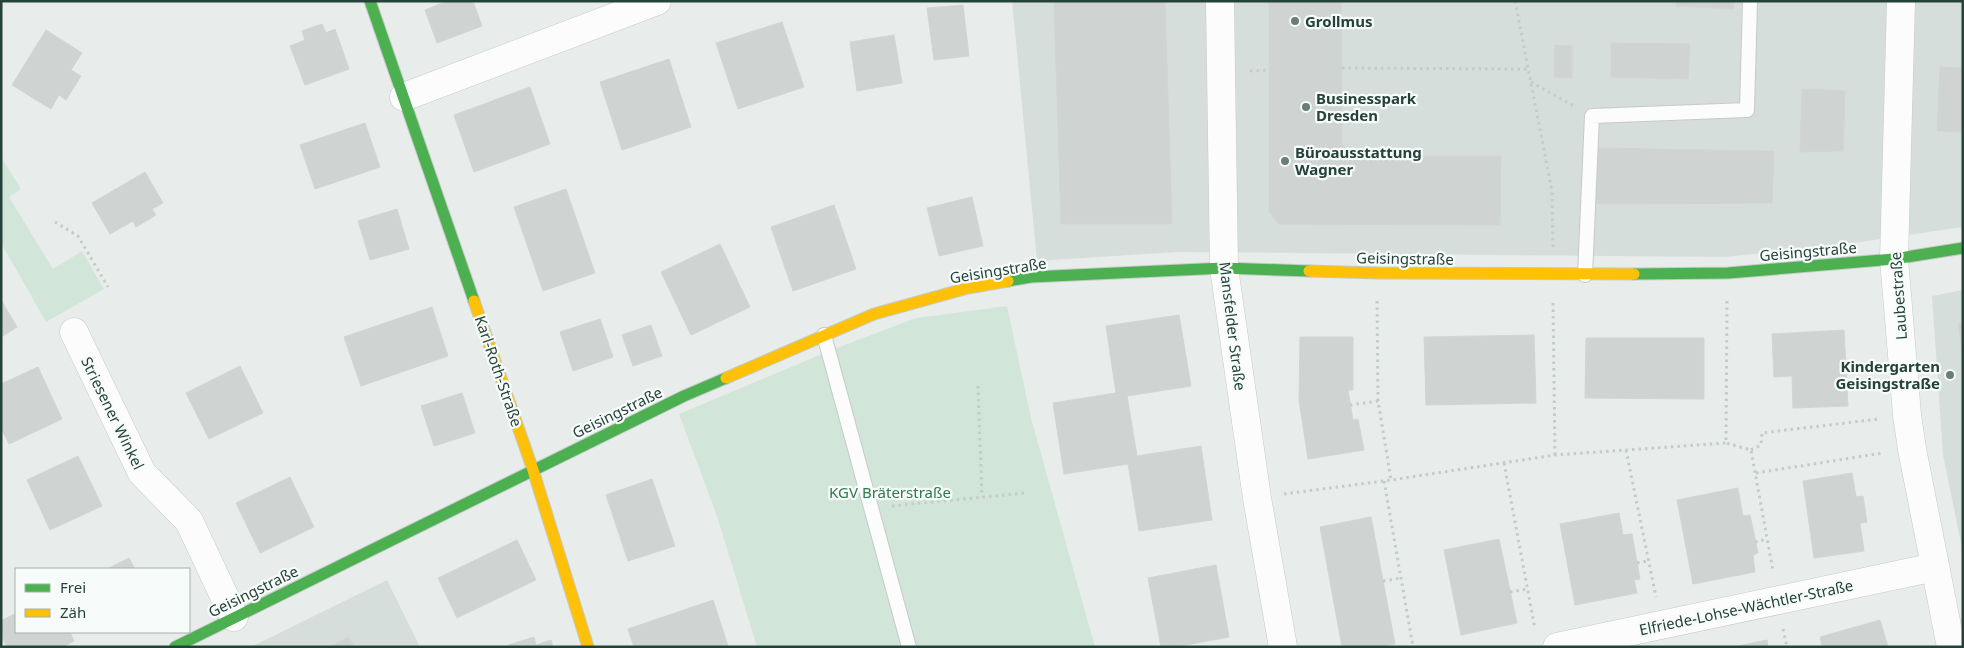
<svg xmlns="http://www.w3.org/2000/svg" width="1964" height="648" font-family="'Noto Sans',sans-serif">
<style>
.built{fill:#d6dedb}
.green{fill:#d1e6d8}
.building{fill:#cfd4d2;stroke:#d1d6d4}
.lines{fill:none;stroke-linecap:round;stroke-linejoin:round}
.lane-casing{stroke:#c5cac8;stroke-width:16}
.street-casing{stroke:#c5cac8;stroke-width:29}
.fast-casing{stroke:#c3cbc8;stroke-width:13}
.slow-casing{stroke:#c3cbc8;stroke-width:13}
.path{stroke:#c3ccca;stroke-width:3;stroke-dasharray:2.5 4;stroke-linecap:butt}
.lane{stroke:#fcfcfc;stroke-width:14}
.street{stroke:#fcfcfc;stroke-width:28}
.fast{stroke:#4caf50;stroke-width:11}
.slow{stroke:#ffc107;stroke-width:11}
.poi-dot{fill:#697e78;stroke:#f7fbf9;stroke-width:2}
.labels{text-anchor:middle;dominant-baseline:central;stroke-width:4.5;stroke-linejoin:round;paint-order:stroke}
.poi-label{font-size:15px;font-weight:bold;fill:#24423a;stroke:#f7fbf9;text-anchor:start}
.street-label{font-size:15px;fill:#24423a;stroke:#f7fbf9}
.park-label{font-size:15px;fill:#2d7a4b;stroke:#f7fbf9}
</style>
<rect width="100%" height="100%" fill="#e8edeb"/>
<path class="built" d="M1012,1H1963V227L1853,243L1725,257L1178,252L1037,261Z
M1963,290V553L1943,455L1932,296Z
M387,580L420,647H251Z"/>
<path class="green" d="M1,157L21,189L9,197L53,269L82,251L104,289L46,322L1,243Z
M1007,306L1031,418L1095,647H757L717,516L679,414L829,351L916,318Z"/>
<path class="building" d="M447,1H473L482,26L437,43L425,10Z
M1054,1H1165L1172,224H1061Z
M1269,1H1341L1342,144L1354,156H1501L1500,225L1279,224L1269,212Z
M1676,1H1734V9L1676,6Z
M963,5L969,56L934,60L927,8Z
M782,22L804,87L738,109L716,43Z
M322,24L326,33L335,29L349,69L305,85L290,46L305,40L302,31Z
M46,30L82,53L71,70L81,76L66,100L59,95L51,109L12,85Z
M894,35L902,83L857,91L850,42Z
M1611,43L1690,44L1688,79L1611,77Z
M1555,45L1572,46V78L1554,77Z
M669,59L691,127L622,150L600,82Z
M1940,67L1963,68V132L1937,131Z
M530,87L550,144L474,172L454,115Z
M1802,89L1845,91L1843,151L1800,152Z
M365,123L380,167L315,189L300,145Z
M1597,148L1774,151L1772,203L1595,204Z
M145,172L163,203L152,209L156,215L136,227L133,221L110,234L92,203Z
M566,189L595,273L543,291L514,207Z
M972,197L983,246L939,256L927,208Z
M834,205L856,269L793,291L771,227Z
M397,209L409,249L370,260L358,221Z
M720,244L750,307L691,335L661,272Z
M1,300L17,327L1,337Z
M432,307L448,356L361,386L344,337Z
M1179,315L1191,386L1127,396L1137,456L1201,446L1212,520L1139,531L1128,464L1064,474L1053,403L1116,393L1106,326Z
M600,319L613,357L573,371L560,332Z
M1963,323V355L1958,324Z
M651,325L662,356L633,366L622,335Z
M1844,330L1848,406L1793,408L1792,376L1774,377L1772,334Z
M1534,335L1536,403L1426,405L1424,337Z
M1300,337H1353V390H1348L1353,420L1358,419L1364,450L1308,459L1299,400Z
M1586,338H1704V399L1585,398Z
M240,366L263,413L209,439L186,393Z
M38,367L62,419L9,444L1,428V384Z
M462,393L475,433L434,446L421,406Z
M78,456L102,506L50,530L27,480Z
M1852,473L1856,497L1863,496L1867,522L1860,523L1864,551L1814,558L1803,481Z
M290,477L314,527L260,553L236,503Z
M652,479L675,546L628,561L606,495Z
M1738,488L1743,516L1750,515L1758,553L1753,555L1755,572L1693,584L1677,500Z
M1619,513L1623,535L1632,534L1640,579L1634,580L1637,593L1575,605L1560,524Z
M1371,517L1395,644L1378,647H1342L1320,527Z
M1499,539L1517,623L1461,635L1444,550Z
M517,540L536,580L457,618L438,578Z
M129,558L135,569H107Z
M1216,565L1229,637L1175,647H1161L1148,578Z
M713,600L728,646L634,647L628,629Z
M16,613V632H70L74,641L63,647H7L1,635V621Z
M1880,620L1888,647H1822L1820,637Z
M349,637L354,647H329Z
M534,637L536,645L551,640L553,647H508V645Z
M1767,640L1768,647H1733Z"/>
<g class="lines">
<defs>
<path id="lane" d="M1585,275L1592,116L1747,110L1750,1
M824,335L909,647"/>
<path id="street" d="M1220,1L1224,268L1257,498L1283,647
M1901,1L1894,259L1907,415L1912,449L1951,647
M404,97L657,1
M74,332L142,473L189,521L234,617
M1557,647L1935,567"/>
<path id="fast" d="M370,1L474,301
M1634,274L1728,273L1894,259L1963,248
M1008,281L1031,277L1224,268L1309,271
M175,647L684,396L726,378"/>
<path id="slow" d="M1309,271L1377,273L1634,274
M474,301L533,470L588,647
M726,378L874,314L968,288L1008,281"/>
</defs>
<use href="#lane" class="lane-casing"/>
<use href="#street" class="street-casing"/>
<use href="#fast" class="fast-casing"/>
<use href="#slow" class="slow-casing"/>
<path class="path" d="M1515,1L1552,191L1553,247
M1,7L4,1
M1342,68L1528,69
M1250,71L1269,70
M1531,82L1574,106
M55,222L78,236L108,287
M1377,301L1378,401L1391,480
M1727,301L1726,443L1751,450L1773,571
M1553,303L1555,455
M978,386L982,497
M1350,405L1378,401
M1626,450L1656,597
M1751,450L1761,445L1762,433L1879,419
M1504,463L1535,629
M1756,473L1883,453
M1384,481L1413,647
M1284,494L1391,480L1555,455L1726,443
M892,506L1025,493
M1755,542L1767,539
M1637,563L1648,561
M1383,581L1401,578
M1510,592L1527,589
M1783,629L1787,647"/>
<use href="#lane" class="lane"/>
<use href="#street" class="street"/>
<use href="#fast" class="fast"/>
<use href="#slow" class="slow"/>
</g>
<g class="poi-dot">
<circle cx="1295" cy="21" r="5"/>
<circle cx="1306" cy="107" r="5"/>
<circle cx="1285" cy="161" r="5"/>
<circle cx="1950" cy="375" r="5"/>
</g>
<g class="labels">
<g class="poi-label">
<text x="1305" y="21">Grollmus</text>
<text x="1316" y="98">Businesspark<tspan x="1316" dy="17">Dresden</tspan></text>
<text x="1295" y="152">Büroausstattung<tspan x="1295" dy="17">Wagner</tspan></text>
<text x="1940" y="366" text-anchor="end">Kindergarten<tspan x="1940" dy="17">Geisingstraße</tspan></text>
</g>
<g class="street-label">
<text transform="translate(1808 251) rotate(-5)">Geisingstraße</text>
<text transform="translate(1405 258) rotate(1)">Geisingstraße</text>
<text transform="translate(998 270) rotate(-9)">Geisingstraße</text>
<text transform="translate(1898 296) rotate(-94)">Laubestraße</text>
<text transform="translate(1233 326) rotate(83)">Mansfelder Straße</text>
<text transform="translate(499 371) rotate(71)">Karl-Roth-Straße</text>
<text transform="translate(617 412) rotate(-26)">Geisingstraße</text>
<text transform="translate(113 413) rotate(64)">Striesener Winkel</text>
<text transform="translate(253 591) rotate(-26)">Geisingstraße</text>
<text transform="translate(1746 607) rotate(-12)">Elfriede-Lohse-Wächtler-Straße</text>
</g>
<g class="park-label">
<text x="890" y="492">KGV Bräterstraße</text>
</g>
</g>
<rect width="1964" height="648" fill="none" stroke="#24423a" stroke-width="5"/>
<rect x="15" y="568" width="175" height="65" fill="#f7fbf9" stroke="#a3b1ad"/>
<rect x="25" y="584" width="25" height="8" fill="#4caf50" stroke="#a3b1ad"/>
<text x="60" y="593" font-size="15" fill="#24423a">Frei</text>
<rect x="25" y="609" width="25" height="8" fill="#ffc107" stroke="#a3b1ad"/>
<text x="60" y="618" font-size="15" fill="#24423a">Zäh</text>
</svg>
